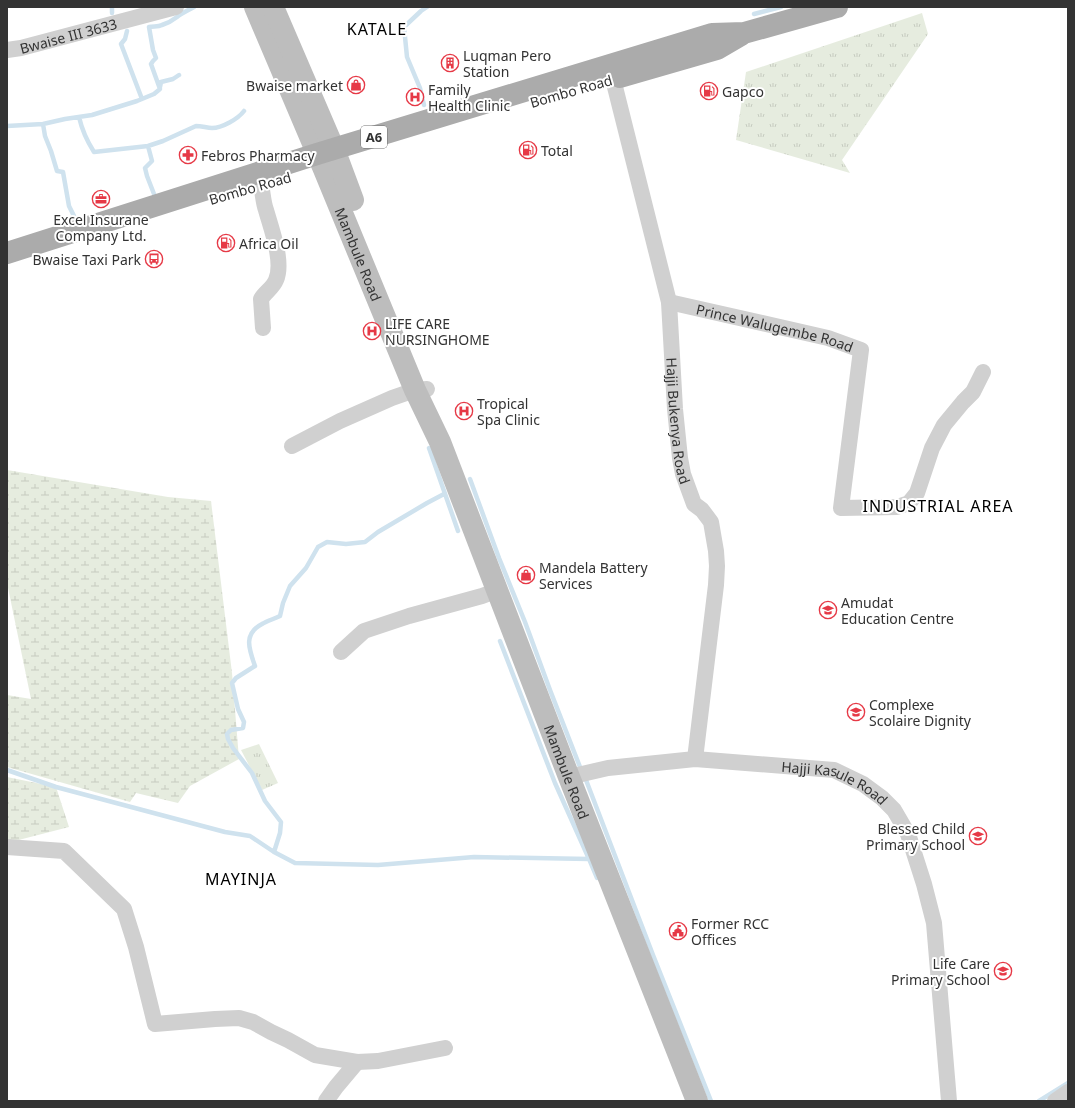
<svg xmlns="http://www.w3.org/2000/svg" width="1075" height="1108" font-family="'Noto Sans',sans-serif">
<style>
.grass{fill:url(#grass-tufts)}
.wetland{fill:url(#wetland-marsh)}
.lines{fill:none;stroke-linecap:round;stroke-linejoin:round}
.stream{stroke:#cfe2ee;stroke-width:4.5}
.street{stroke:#d0d0d0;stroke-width:16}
.secondary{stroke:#bdbdbd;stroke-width:22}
.primary{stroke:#ababab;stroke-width:22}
.labels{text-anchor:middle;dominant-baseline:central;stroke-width:4;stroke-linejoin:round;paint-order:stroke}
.shield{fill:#fff;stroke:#707070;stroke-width:1}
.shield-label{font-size:13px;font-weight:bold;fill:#333}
.street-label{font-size:14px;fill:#333;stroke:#fff}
.poi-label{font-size:14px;fill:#333;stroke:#fff;text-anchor:start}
.quarter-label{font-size:16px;letter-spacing:1px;fill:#000;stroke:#fff}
</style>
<defs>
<pattern id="grass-tufts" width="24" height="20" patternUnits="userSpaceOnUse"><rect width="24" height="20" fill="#e6ecdf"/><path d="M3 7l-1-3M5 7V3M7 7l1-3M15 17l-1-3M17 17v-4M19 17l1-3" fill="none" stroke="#c6cbc0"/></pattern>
<pattern id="wetland-marsh" width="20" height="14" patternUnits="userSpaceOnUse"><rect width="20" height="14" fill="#e6ecdf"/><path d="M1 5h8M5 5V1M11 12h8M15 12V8" fill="none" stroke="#c6cbc0"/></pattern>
</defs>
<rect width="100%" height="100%" fill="#fff"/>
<path class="grass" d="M922,13L928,34L842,160L850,173L736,140L746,72Z
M259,744L278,783L262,790L241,750Z"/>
<path class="wetland" d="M7,470L168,497L211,501L232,673L239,759L190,786L178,803L136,793L130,802L7,767V695L31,699L7,583Z
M7,777L56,787L69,827L7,843Z"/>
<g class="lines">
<path class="stream" d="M112,7V13
M754,14L781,7
M127,31L125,39L121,44L142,99
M160,87L161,82L173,79L179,75
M424,105L420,88L407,57L404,27L421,11L427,7
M79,117C82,130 87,141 94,152L148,146L163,141L196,126C202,126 207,128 212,128C222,128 238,119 244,111
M43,124L45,136L51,151L57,171L63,172L69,206L75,218
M7,126L43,124L65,119L92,115L137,101L154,94L160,89L151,64L153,61L156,58L153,50L149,27C154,26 158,27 162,25C168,23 172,21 177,17C182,13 189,10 194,7
M148,146L152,161L145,168L147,176L154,194
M429,448L458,531
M470,479L499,558L525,622L550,690L580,767
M500,641L555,783L589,859
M7,770L56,787L225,832L250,836L274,852L295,863L378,865L474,857L589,859L597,878
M586,780L653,955L711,1101
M274,852L280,833L281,822L265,801L252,773L233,748L228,739L227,734L231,730L243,728L244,722L238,709L232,683L236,678L255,666C249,649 243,634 262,624C267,621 274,619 280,616L283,603L290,586L306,568L318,547L327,542L346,544L365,542L378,532L427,503L444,494
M1039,1101L1068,1083"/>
<g class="street">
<path id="s1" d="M7,50L21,48L176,7"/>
<path id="s2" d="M613,79L669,302L675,409L680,458L683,474L694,504L702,510L711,522L716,551L717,566L716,585L695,759"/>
<path d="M261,185C263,193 263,202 266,210C271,228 284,262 276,280C273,288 265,292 261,299L263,328"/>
<path id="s3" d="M669,302L828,338L861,350L841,508L897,507L909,503L917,493L932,448L944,425L963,402L973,392L983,372"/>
<path d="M292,446L340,421L392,398L415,390L427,389"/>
<path d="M341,652L364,631L409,616L482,596L498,590"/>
<path id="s4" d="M569,777L608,768L695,759L834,770L863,784L882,798L894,810L908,834L924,884L934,923L949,1101"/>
<path d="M7,847L64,851L124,909L136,947L155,1024L215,1019L239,1018L253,1022L271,1032L288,1040L315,1055L357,1062L378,1061L445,1048"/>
<path d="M326,1101L336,1087L357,1062"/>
<path d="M1055,1101L1068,1092"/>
</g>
<g class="secondary">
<path id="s5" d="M255,7L323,167L415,390L440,442L569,777L697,1101"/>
<path d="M273,7L334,149L353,200"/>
</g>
<path class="primary" d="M620,77L717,49L741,35
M7,253L317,154L712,34L744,33L837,7"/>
</g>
<defs>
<symbol id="building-ring" viewBox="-11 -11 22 22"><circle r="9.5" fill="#fff" stroke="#e63946" stroke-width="1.5"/><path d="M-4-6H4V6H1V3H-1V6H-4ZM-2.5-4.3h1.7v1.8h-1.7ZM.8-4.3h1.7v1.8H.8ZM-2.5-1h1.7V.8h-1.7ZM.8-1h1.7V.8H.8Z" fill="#e63946"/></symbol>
<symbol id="shop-ring" viewBox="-11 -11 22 22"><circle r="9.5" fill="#fff" stroke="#e63946" stroke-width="1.5"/><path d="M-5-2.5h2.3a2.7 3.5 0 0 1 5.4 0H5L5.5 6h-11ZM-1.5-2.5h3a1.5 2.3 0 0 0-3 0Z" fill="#e63946"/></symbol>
<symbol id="fuel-ring" viewBox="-11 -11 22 22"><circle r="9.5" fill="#fff" stroke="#e63946" stroke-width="1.5"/><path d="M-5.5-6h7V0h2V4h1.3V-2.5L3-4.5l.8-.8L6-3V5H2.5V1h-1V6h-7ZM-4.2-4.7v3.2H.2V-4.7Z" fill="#e63946"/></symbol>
<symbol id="hospital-ring" viewBox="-11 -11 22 22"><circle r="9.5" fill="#fff" stroke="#e63946" stroke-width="1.5"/><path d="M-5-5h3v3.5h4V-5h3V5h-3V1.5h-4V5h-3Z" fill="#e63946"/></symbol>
<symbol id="pharmacy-ring" viewBox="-11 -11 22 22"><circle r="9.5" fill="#fff" stroke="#e63946" stroke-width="1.5"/><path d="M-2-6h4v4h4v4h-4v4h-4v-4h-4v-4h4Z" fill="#e63946"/></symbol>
<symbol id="office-ring" viewBox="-11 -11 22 22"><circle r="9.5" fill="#fff" stroke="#e63946" stroke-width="1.5"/><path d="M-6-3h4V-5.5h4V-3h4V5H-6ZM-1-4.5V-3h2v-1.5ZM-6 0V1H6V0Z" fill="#e63946"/></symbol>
<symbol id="bus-ring" viewBox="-11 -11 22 22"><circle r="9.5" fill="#fff" stroke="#e63946" stroke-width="1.5"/><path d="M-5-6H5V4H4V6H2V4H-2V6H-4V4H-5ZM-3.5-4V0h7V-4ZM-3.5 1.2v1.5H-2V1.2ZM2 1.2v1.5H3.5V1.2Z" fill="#e63946"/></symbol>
<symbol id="school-ring" viewBox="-11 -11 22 22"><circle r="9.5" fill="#fff" stroke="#e63946" stroke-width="1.5"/><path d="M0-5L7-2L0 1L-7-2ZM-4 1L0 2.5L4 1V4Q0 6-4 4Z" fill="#e63946"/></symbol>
<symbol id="civic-ring" viewBox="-11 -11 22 22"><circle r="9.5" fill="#fff" stroke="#e63946" stroke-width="1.5"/><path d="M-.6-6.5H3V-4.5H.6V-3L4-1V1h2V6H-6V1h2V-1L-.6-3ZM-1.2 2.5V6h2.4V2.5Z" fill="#e63946"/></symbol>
</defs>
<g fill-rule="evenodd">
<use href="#building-ring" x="440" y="53" width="20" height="20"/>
<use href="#shop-ring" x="346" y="75" width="20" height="20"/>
<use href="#fuel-ring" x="699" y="81" width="20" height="20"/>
<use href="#hospital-ring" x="405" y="87" width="20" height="20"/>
<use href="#fuel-ring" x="518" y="140" width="20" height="20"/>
<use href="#pharmacy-ring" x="178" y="145" width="20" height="20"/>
<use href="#office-ring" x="91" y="189" width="20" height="20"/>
<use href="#fuel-ring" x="216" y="233" width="20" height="20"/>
<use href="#bus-ring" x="144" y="249" width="20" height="20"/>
<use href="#hospital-ring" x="362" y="321" width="20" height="20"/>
<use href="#hospital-ring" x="454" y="401" width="20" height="20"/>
<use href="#shop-ring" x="516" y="565" width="20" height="20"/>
<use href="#school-ring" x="818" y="600" width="20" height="20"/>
<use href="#school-ring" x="846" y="702" width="20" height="20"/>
<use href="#school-ring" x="968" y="826" width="20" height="20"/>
<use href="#civic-ring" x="668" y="921" width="20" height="20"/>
<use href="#school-ring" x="993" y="961" width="20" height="20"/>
</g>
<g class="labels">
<rect class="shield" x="361" y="126" width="26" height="22" rx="3"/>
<g class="shield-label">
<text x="374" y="137">A6</text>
</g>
<g class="street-label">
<text stroke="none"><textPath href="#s1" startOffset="63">Bwaise III 3633</textPath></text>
<text transform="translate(571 91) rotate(-16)">Bombo Road</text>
<text transform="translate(250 188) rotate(-16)">Bombo Road</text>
<text stroke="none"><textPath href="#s5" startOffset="268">Mambule Road</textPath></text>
<text stroke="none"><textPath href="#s3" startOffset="109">Prince Walugembe Road</textPath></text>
<text stroke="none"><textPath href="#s2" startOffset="349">Hajji Bukenya Road</textPath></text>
<text stroke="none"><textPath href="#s5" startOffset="826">Mambule Road</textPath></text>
<text stroke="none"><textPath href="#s4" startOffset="271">Hajji Kasule Road</textPath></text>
</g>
<g class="poi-label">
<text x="463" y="55">Luqman Pero<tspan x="463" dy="16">Station</tspan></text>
<text x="343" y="85" text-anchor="end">Bwaise market</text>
<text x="428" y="89">Family<tspan x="428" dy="16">Health Clinic</tspan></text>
<text x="722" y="91">Gapco</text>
<text x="541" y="150">Total</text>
<text x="201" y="155">Febros Pharmacy</text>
<text x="101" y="219" text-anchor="middle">Excel Insurane<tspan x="101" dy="16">Company Ltd.</tspan></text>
<text x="239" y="243">Africa Oil</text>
<text x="141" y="259" text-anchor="end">Bwaise Taxi Park</text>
<text x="385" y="323">LIFE CARE<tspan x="385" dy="16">NURSINGHOME</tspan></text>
<text x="477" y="403">Tropical<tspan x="477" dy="16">Spa Clinic</tspan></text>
<text x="539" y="567">Mandela Battery<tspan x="539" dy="16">Services</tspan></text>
<text x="841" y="602">Amudat<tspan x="841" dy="16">Education Centre</tspan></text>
<text x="869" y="704">Complexe<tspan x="869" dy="16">Scolaire Dignity</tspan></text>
<text x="965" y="828" text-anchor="end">Blessed Child<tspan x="965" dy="16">Primary School</tspan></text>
<text x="691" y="923">Former RCC<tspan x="691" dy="16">Offices</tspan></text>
<text x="990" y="963" text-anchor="end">Life Care<tspan x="990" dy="16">Primary School</tspan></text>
</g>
<g class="quarter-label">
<text x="377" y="29">KATALE</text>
<text x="938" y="506">INDUSTRIAL AREA</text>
<text x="241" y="879">MAYINJA</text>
</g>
</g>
<rect width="1075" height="1108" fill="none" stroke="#333333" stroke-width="16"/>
</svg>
